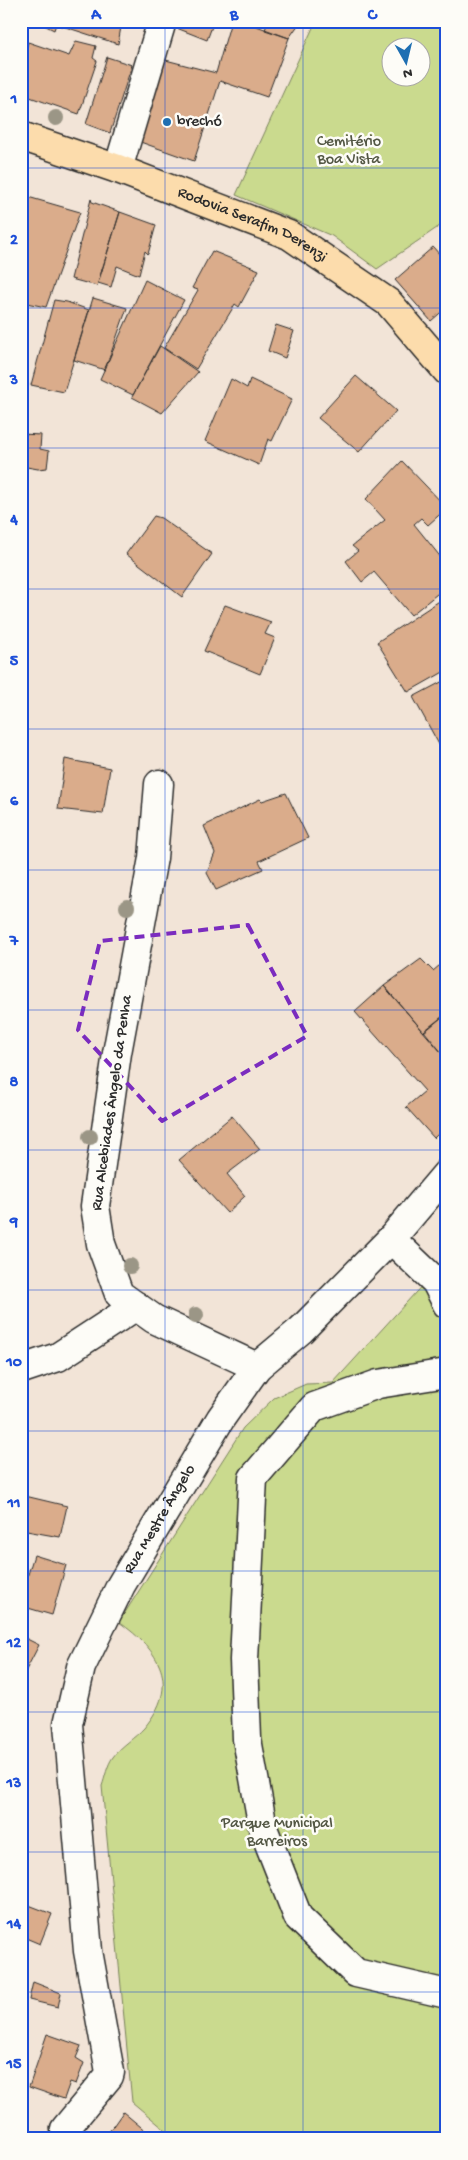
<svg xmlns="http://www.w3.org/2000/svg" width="468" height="2160" font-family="'Gochi Hand',sans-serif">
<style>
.green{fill:#cada8e;stroke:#7a825c;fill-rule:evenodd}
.building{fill:#daac8b;stroke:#2b2b2b}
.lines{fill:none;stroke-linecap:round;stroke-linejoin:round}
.minor-casing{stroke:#2b2b2b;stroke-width:31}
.major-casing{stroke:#2b2b2b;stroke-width:31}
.minor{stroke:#fdfcf7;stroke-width:28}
.major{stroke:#fcdcac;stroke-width:28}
.tree{fill:#9b9686}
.marked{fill:none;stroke:#7b2cbf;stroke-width:4;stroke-dasharray:10 6;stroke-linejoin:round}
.grid{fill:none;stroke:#1d4ed8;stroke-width:1;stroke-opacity:0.55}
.poi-dot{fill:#1f6fb2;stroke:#fdfcf7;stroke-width:2}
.labels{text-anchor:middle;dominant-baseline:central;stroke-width:5;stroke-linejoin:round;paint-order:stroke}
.poi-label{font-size:16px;fill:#2b2b2b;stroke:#fdfcf7;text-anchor:start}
.park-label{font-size:16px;fill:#535744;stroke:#fdfcf7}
.street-label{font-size:16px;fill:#2b2b2b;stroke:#fdfcf7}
.neatline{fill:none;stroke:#1d4ed8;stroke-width:2}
.grid-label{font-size:16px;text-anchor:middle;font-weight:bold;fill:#1d4ed8}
</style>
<rect width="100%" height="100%" fill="#f2e4d7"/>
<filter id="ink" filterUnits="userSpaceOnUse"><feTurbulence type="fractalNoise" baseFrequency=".02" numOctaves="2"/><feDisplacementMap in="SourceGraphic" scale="10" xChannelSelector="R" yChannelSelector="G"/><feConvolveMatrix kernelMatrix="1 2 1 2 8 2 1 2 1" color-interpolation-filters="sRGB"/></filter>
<g filter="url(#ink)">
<path class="green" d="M316,21H447V221L377,269L332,236L236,195ZM390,48H420V78H390Z
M447,1258V2139H176L132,2102L102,1786C105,1778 107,1765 113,1757C121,1746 135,1738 144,1728C181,1684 160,1651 119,1622L243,1428L274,1398L306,1384L333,1383Z"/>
<path class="building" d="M36,21H57L54,30Z
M57,21H122L118,44L56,24Z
M171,21H214L207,40L169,25Z
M231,21H243L289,38L267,97L220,81L194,161L129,138L158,58L216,73Z
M268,21H301L289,38L265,30Z
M76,41L96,46L93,58L97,61L79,114L21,94V66L28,42L69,56Z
M107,57L132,65L110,133L86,124Z
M21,195L80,212L46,307L21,302Z
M91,199L92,202L120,212L97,286L71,279Z
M120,212L156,225L148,254L145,251L139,275L117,266L111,287L98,283Z
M433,247L447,263V307L431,321L395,280Z
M212,251L259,270L239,307L235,304L231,311L196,369L164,348L198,290L192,288Z
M145,280L184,300L133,395L100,379Z
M93,298L127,308L105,370L74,360Z
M54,300L67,302L89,310L64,392L31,385Z
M276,325L294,331L285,358L268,351Z
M160,346L198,372L162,413L132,397Z
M356,376L396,411L359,452L318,418Z
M231,379L247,388L250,379L292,399L272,441L268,439L259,465L205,441Z
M21,434L41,435L40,449L49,451L47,468L38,469L21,466Z
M402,461L447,508L428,525L421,518L414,524L447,565V586L411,615L374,572L362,582L346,561L358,551L352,546L385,520L366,499Z
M154,516L161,518L212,554L182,597L126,554Z
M447,596V670L408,692L377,642Z
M225,605L271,622L265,634L275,638L260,674L204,651Z
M447,679V747L442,750L413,697Z
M65,759L110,768L103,814L58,809Z
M286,793L308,838L259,861L263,869L216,890L207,873L215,853L204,826L260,799L262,801Z
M421,959L433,971L440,965L447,972V1013L424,1032L384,986Z
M384,986L447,1059V1125L434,1138L406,1107L425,1091L355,1012Z
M447,1013V1059L424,1031Z
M232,1116L260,1149L227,1174L245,1196L227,1213L179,1160Z
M21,1495L67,1506L60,1537L21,1530Z
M34,1555L66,1565L52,1615L21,1606V1597Z
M21,1636L39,1645L25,1672L21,1670Z
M21,1670L25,1672L21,1707Z
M21,1902L52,1914L40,1944L21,1936Z
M33,1982L61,1993L58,2007L29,2000Z
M47,2034L81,2046L76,2058L84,2063L76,2084L70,2082L64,2099L29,2087Z
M123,2112L153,2137L155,2139H104Z"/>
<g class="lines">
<defs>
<g id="minor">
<path d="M118,169L162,21"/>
<path d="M159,784L153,858L117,1053L95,1206L101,1244L119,1294L154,1319L257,1367"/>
<path d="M391,1239L436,1282L447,1304"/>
<path d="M22,1369L58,1357L136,1306"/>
<path d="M447,1373L378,1384L314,1407L253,1478L244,1660L247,1739L263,1828L298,1917L356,1973L447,1994"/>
<path id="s1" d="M70,2139L65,2129L109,2076L110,2072L88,1951L68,1724L81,1667L121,1585L221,1418L257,1367L301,1330L391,1239L447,1173"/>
</g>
<g id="major">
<path id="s2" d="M21,136L118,169L289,235L389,303L447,371"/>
</g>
</defs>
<use href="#minor" class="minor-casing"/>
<use href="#major" class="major-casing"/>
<use href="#minor" class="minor"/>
<use href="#major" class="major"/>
</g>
<g class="tree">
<circle cx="56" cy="118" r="8"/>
<circle cx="127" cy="907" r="8"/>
<circle cx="90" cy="1137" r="8"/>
<circle cx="130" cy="1266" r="8"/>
<circle cx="196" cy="1315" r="8"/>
</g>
</g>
<path class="marked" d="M248,925L307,1036L162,1121L78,1030L100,941Z"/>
<path class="grid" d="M165,21V2139M303,21V2139M21,168H447M21,308H447M21,448H447M21,589H447M21,729H447M21,870H447M21,1010H447M21,1150H447M21,1290H447M21,1431H447M21,1571H447M21,1712H447M21,1852H447M21,1992H447"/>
<circle class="poi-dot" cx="167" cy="122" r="5"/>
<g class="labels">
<g class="poi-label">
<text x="177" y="122">brechó</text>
</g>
<g class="park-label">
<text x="349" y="142">Cemitério<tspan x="349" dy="18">Boa Vista</tspan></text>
<text x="277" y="1824">Parque Municipal<tspan x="277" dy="18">Barreiros</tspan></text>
</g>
<g class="street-label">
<text stroke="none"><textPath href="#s2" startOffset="248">Rodovia Serafim Derenzi</textPath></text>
<text transform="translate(113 1103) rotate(-82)">Rua Alcebiades Ângelo da Penha</text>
<text stroke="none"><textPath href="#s1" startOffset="661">Rua Mestre Ângelo</textPath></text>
</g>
</g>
<rect width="468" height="2160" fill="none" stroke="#fdfcf7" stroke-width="55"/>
<g transform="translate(406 62) rotate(172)"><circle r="24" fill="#fdfcf7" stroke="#a9a8a5"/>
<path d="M0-4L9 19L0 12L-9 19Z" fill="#1f6fb2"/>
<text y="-8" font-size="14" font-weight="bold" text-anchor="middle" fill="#2b2b2b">N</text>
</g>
<rect x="28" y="28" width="412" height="2104" class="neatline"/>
<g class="grid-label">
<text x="96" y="19">A</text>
<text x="234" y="19">B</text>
<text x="372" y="19">C</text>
<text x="14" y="103">1</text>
<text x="14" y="244">2</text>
<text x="14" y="384">3</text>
<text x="14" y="524">4</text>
<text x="14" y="665">5</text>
<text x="14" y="805">6</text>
<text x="14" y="945">7</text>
<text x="14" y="1086">8</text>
<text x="14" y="1226">9</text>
<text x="14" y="1366">10</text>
<text x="14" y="1507">11</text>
<text x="14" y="1647">12</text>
<text x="14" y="1787">13</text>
<text x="14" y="1928">14</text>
<text x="14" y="2068">15</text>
</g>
</svg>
